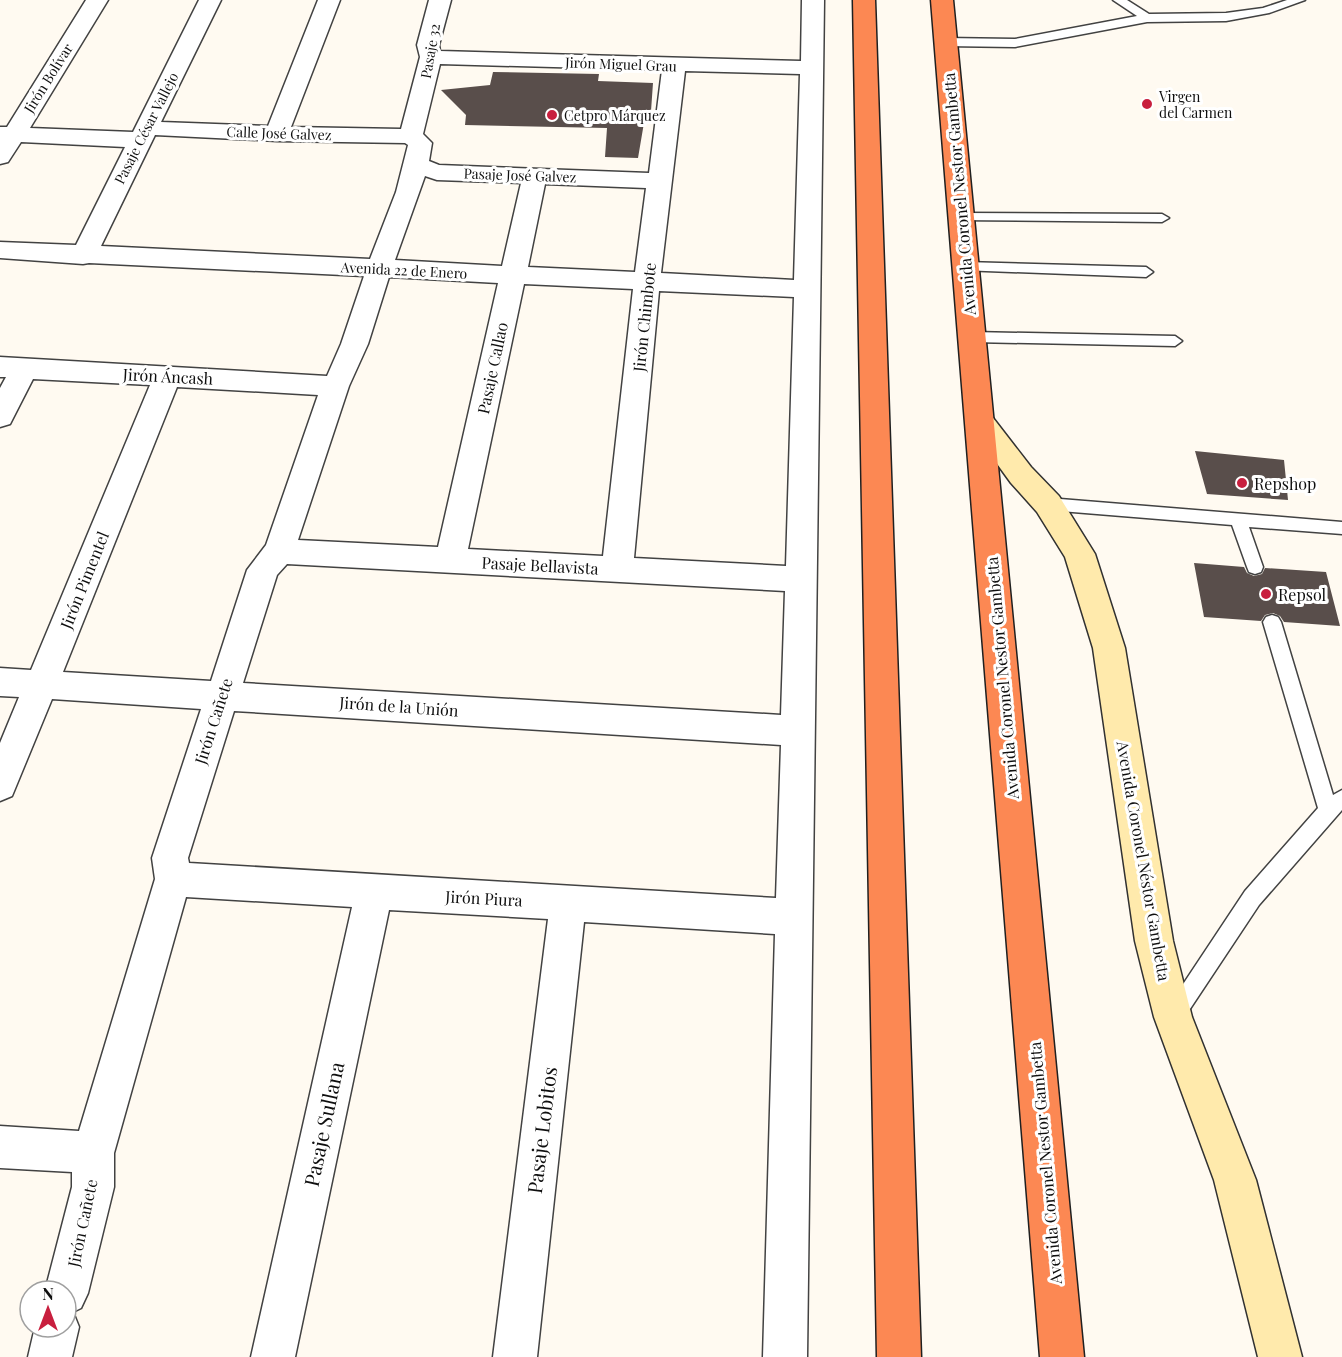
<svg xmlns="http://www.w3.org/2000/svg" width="1342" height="1357" font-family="'Playfair Display',serif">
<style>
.building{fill:#594e4b}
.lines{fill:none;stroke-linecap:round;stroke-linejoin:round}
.lane-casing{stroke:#424242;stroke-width:3}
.street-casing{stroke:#424242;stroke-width:3}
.secondary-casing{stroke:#313131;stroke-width:3}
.highway-casing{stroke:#202020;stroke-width:3}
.lane{fill:#fff;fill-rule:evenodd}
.street{fill:#fff;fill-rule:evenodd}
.secondary{fill:#ffeaac;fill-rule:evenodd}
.highway{fill:#fc8853;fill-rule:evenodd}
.poi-dot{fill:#c81f3e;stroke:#fff;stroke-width:2}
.labels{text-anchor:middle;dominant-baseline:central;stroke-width:6;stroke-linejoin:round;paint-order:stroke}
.far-street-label{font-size:14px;fill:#0f0f0f;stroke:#fff}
.far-poi-label{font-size:14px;fill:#0f0f0f;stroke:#fff;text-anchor:start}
.street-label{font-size:16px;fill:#0f0f0f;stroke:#fff}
.poi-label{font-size:16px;fill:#0f0f0f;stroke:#fff;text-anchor:start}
.near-street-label{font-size:20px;fill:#0f0f0f;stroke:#fff}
</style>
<rect width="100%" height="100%" fill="#fffaf1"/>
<path class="building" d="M493,72L599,74L598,81L653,83L651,111H646L638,158L605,157L607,128L465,125L466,115L441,90L490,85Z
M1195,451L1284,460L1288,500L1207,494Z
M1194,563L1244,567L1247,573L1254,576L1262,574L1265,568L1326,572L1340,626L1284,622L1280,616L1273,613L1265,615L1261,621L1204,617Z"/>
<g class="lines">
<defs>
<path id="lane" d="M1113,0H1127L1149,14L1226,13L1263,8L1287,0H1305L1269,13L1226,21L1147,22L1015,47L945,46L939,42L945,38L1015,39L1137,16Z
M961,213L1162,214L1169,218L1162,222L956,220L954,217L956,214Z
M965,262L1146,267L1153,272L1146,277L960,270L958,267L960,264Z
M972,332L1175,336L1182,341L1175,346L972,342L965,337Z
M1048,498L1342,522V534L1249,527L1263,567L1261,572L1255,574L1249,572L1247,567L1232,525L1048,510L1042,508L1040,504L1042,500Z
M1272,615L1278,617L1281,622L1333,795L1342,790V810L1259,905L1180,1024L1173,1028L1166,1024L1162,1017L1166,1010L1245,891L1318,808L1263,622L1266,617Z"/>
<path id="street" d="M86,0H108L30,128L133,132L199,0H221L161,122L268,126L318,0H340L291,127L401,129L420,57L417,45L429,0H451L439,45L440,51L801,61L802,0H824L807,1357H763L775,934L584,922L537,1357H493L548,919L389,910L295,1357H251L352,907L186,897L114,1153V1187L88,1293L81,1308L73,1312L79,1327L72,1357H28L35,1327H66V1291H45L72,1187V1172L0,1168V1126L79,1131L155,879L152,858L201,709L52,699L12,796L0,801V743L19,697L0,696V668L31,670L150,385L33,379L10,424L0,427V388L6,377H0V357L327,376L341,344L364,276L89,263L83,264L0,258V242L76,245L125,147L21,142L8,162L0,164V127H7ZM440,64L662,70L649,173L439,165L429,161L432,143L423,134ZM685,71L800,74L794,280L661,273ZM155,135L277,141L405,143L408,145L396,192L370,259L101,246ZM425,176L437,180L521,183L502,266L395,260ZM545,184L646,188L635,272L528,267ZM389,277L498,283L438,547L298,540L349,386L368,344ZM524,284L633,289L603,556L468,549ZM659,291L794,297L786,566L634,558ZM177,387L318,395L266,545L247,570L211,681L63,672ZM287,564L785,591L781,715L243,683L277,575ZM234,711L781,745L776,898L189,863L188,858Z"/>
<path id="secondary" d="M980,411L990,414L1031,467L1059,496L1095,554L1125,648L1173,941L1192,1017L1256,1180L1302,1357H1258L1214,1180L1154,1017L1135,941L1093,648L1065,557L1037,512L1011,483L966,421L970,414Z"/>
<path id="highway" d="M853,0H875L921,1357H877Z
M931,0H953L1084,1357H1040Z"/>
</defs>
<use href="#lane" class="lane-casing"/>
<use href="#street" class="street-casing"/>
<use href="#secondary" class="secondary-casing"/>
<use href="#highway" class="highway-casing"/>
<use href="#lane" class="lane"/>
<use href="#street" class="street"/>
<use href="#secondary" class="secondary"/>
<use href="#highway" class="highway"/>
</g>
<g class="poi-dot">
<circle cx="1147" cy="104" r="6"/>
<circle cx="552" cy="115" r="6"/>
<circle cx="1242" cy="483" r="6"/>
<circle cx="1266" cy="594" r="6"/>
</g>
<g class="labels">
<g class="far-street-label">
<text transform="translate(430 51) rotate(-80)">Pasaje 32</text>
<text transform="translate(621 64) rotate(2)">Jirón Miguel Grau</text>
<text transform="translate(48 78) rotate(-58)">Jirón Bolívar</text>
<text transform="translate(146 128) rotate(-63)">Pasaje César Vallejo</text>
<text transform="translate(279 133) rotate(2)">Calle José Galvez</text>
<text transform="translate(520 175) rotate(2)">Pasaje José Galvez</text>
<text transform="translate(404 270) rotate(3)">Avenida 22 de Enero</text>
</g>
<g class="far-poi-label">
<text x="1159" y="96">Virgen<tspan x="1159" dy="16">del Carmen</tspan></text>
<text x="564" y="115">Cetpro Márquez</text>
</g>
<g class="street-label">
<text transform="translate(959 194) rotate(-95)">Avenida Coronel Nestor Gambetta</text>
<text transform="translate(644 317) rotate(-84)">Jirón Chimbote</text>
<text transform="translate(492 368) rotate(-78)">Pasaje Callao</text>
<text transform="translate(168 376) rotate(3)">Jirón Áncash</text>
<text transform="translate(540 565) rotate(3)">Pasaje Bellavista</text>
<text transform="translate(84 580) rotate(-68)">Jirón Pimentel</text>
<text transform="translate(1002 678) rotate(-95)">Avenida Coronel Nestor Gambetta</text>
<text transform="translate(399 706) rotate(4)">Jirón de la Unión</text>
<text transform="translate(213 721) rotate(-72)">Jirón Cañete</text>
<text transform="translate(1144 861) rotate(80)">Avenida Coronel Néstor Gambetta</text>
<text transform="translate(484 898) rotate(3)">Jirón Piura</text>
<text transform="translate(1045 1163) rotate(-95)">Avenida Coronel Nestor Gambetta</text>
<text transform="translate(82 1223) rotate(-78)">Jirón Cañete</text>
</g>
<g class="poi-label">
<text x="1254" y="483">Repshop</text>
<text x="1278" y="594">Repsol</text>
</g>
<g class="near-street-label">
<text transform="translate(323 1124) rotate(-78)">Pasaje Sullana</text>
<text transform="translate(541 1130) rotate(-83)">Pasaje Lobitos</text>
</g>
</g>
<g transform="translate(48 1309)"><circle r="28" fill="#ffffff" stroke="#9f9f9f" stroke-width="1.5"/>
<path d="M0-4.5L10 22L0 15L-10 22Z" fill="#c81f3e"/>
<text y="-9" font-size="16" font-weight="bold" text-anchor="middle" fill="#0f0f0f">N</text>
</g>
</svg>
